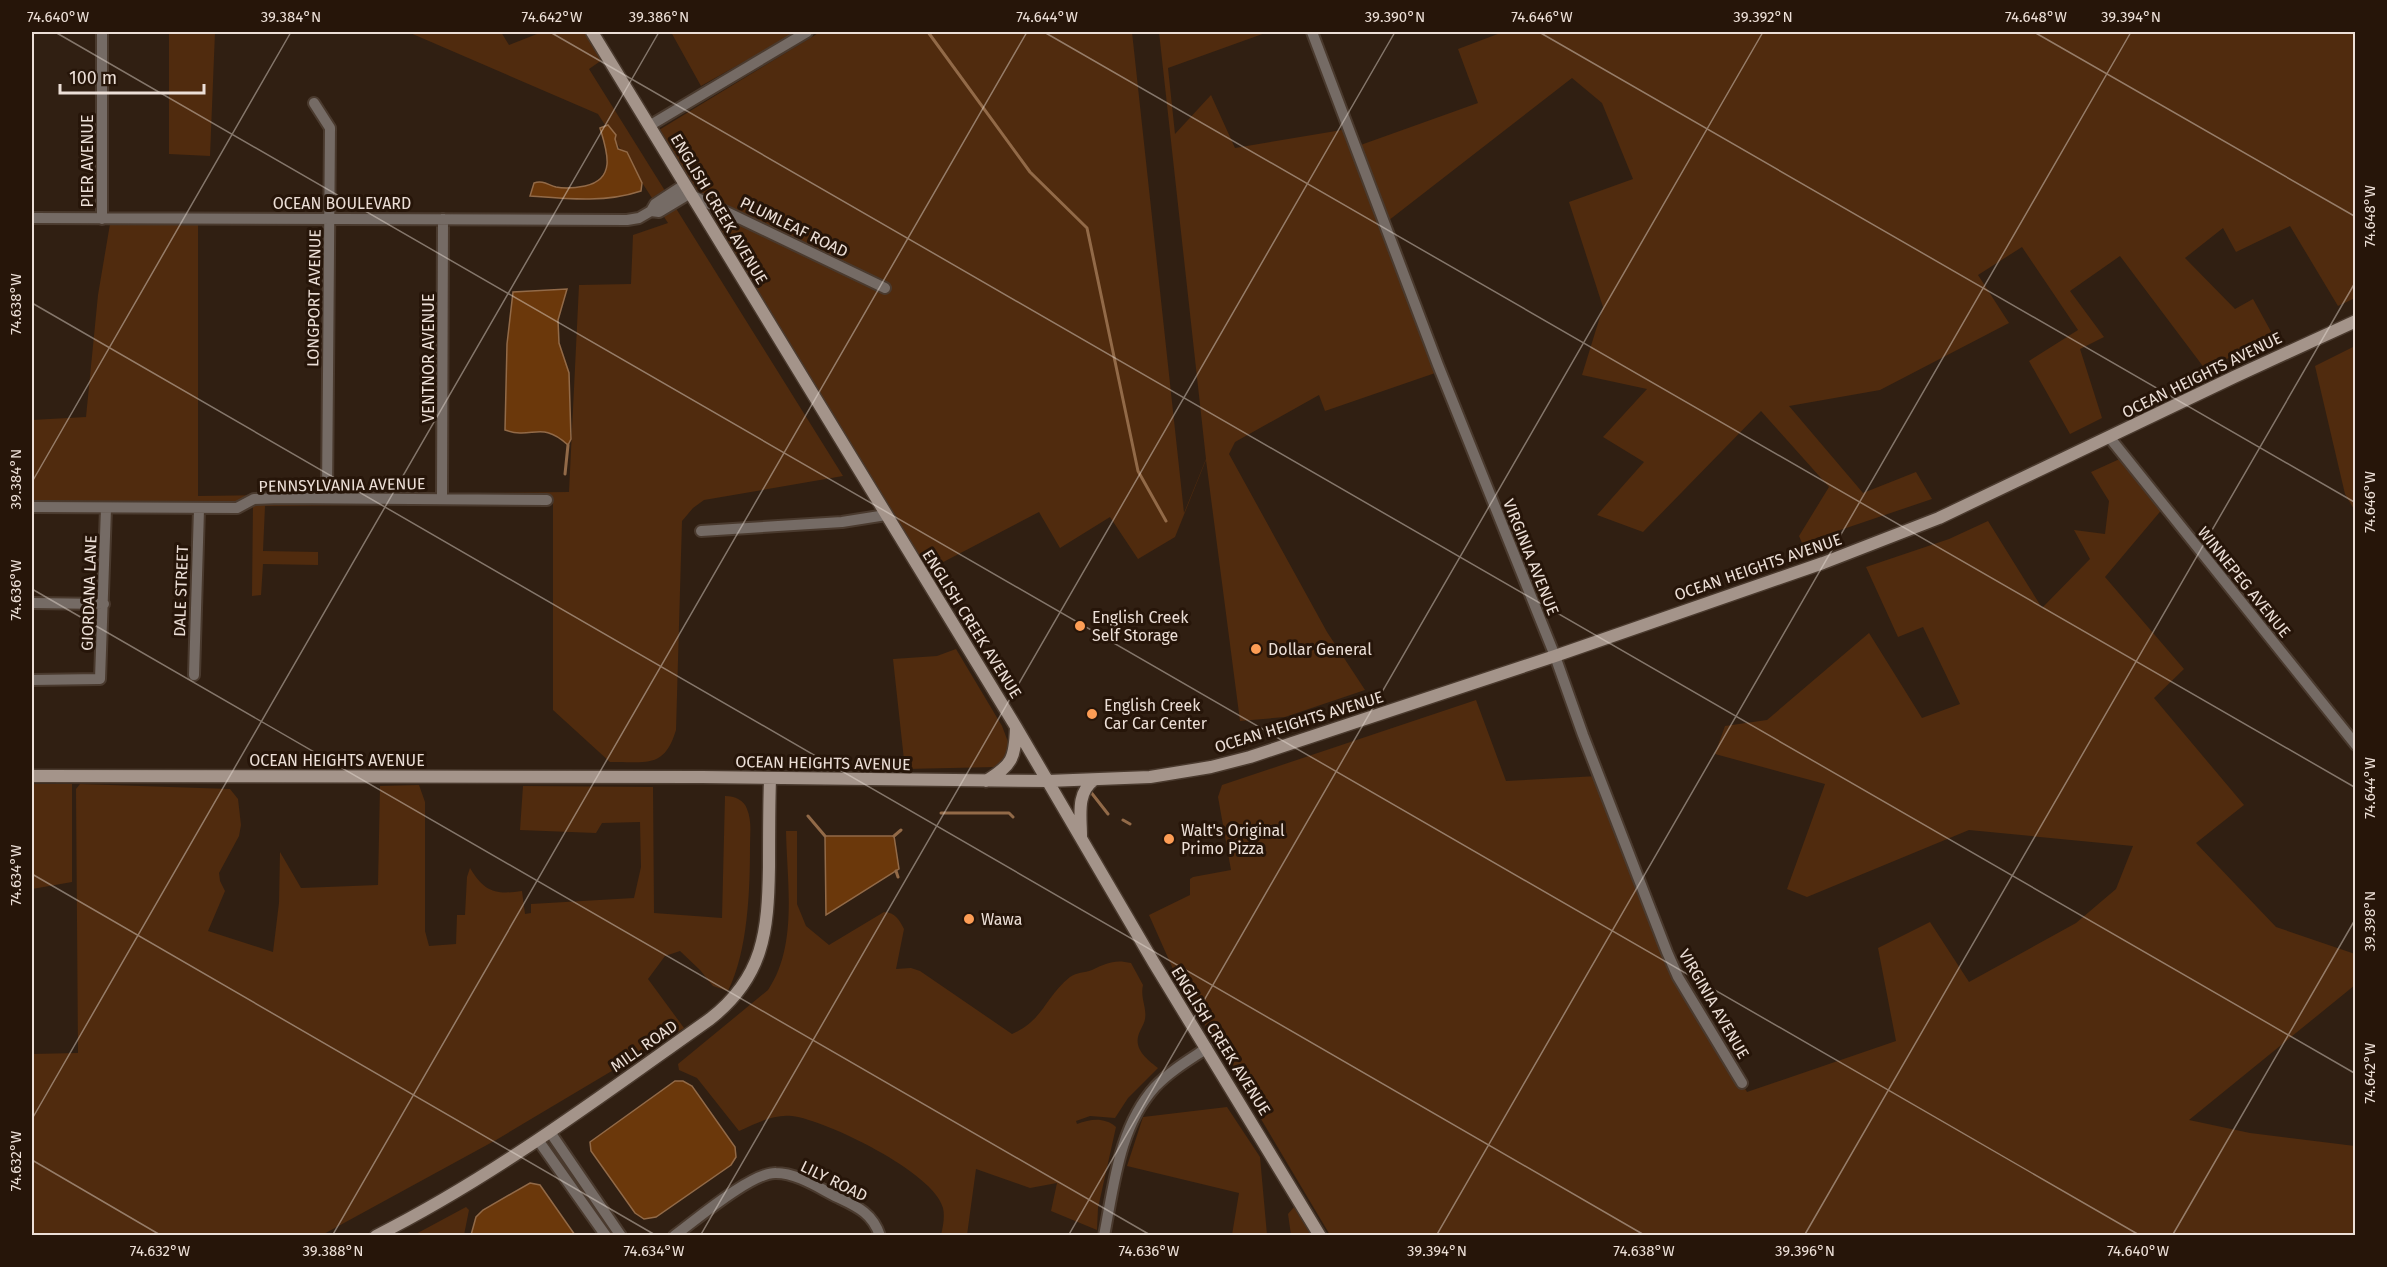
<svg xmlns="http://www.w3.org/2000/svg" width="2387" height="1267" font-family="'Fira Sans',sans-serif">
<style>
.green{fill:#502b0e}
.water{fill:#6b380b;stroke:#926a48;stroke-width:1.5}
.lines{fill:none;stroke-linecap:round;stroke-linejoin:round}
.stream{stroke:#926a48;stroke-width:3}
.street-casing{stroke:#4a3a2e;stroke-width:14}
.secondary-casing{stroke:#4a3a2e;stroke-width:15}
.street{stroke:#756b65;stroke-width:10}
.secondary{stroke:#a4948a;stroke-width:12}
.ticks{fill:none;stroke:#ecdfd7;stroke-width:1.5;stroke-opacity:0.45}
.poi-dot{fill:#fd9d55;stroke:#261509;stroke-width:2}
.labels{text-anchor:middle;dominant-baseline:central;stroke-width:6;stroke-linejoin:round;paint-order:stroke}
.street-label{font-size:16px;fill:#ecdfd7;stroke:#261509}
.poi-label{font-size:16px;fill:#ecdfd7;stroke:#261509;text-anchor:start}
.neatline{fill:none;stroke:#ecdfd7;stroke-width:2}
.ticks-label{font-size:15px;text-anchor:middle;fill:#ecdfd7}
</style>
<rect width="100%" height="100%" fill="#301f12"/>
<path class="green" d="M169,32H215L210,156L169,154Z
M408,32H501L509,45L542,32H584L602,60L589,69L843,476L704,500L693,508L682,521L676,730C664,770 645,761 610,762L553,710V502L442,498L373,505L265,506L263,551L318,552V565L263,564L261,595L252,596L253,503L32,501V420L86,417L98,295L110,224L198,223V496L569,492L579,285L631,284L633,235L668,223L598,114Z
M671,32H797L701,86Z
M820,32H1132L1184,513L1206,459L1159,32H1268L1168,68L1175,134L1211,95L1235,148L1348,129L1355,147L1478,103L1458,49L1503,32H2355V298L2338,306L2290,226L2236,252L2223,228L2185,258L2235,309L2253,299L2274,337L2205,369L2120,256L2070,291L2104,337L2080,349L2102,418L2070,434L2029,361L2078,330L2022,247L1978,275L2009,323L1880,390L1789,406L1863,493L1916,472L1932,499L1802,543L1799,536L1829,487L1761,411L1643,532L1597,515L1644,462L1603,437L1647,389L1582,375L1603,307L1569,202L1633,179L1602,103L1572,78L1384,224L1441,371L1325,411L1319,395L1235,442L1229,454L1327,632L1365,690L1285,717L1240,721L1206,460L1175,537L1138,559L1110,517L1060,548L1039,512L928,570L719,228L713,215L659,130Z
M2355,346V511L2345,494L2315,366Z
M2124,457L2164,507L2105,577L2184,669L2154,698L2244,805L2196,843L2276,927L2355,954V985L2189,1120L2250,1133L2355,1146V1235H1330L1177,978L1149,915L1190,895V879L1193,877L1231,870L1218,797L1222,785L1476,700L1506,781L1598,776L1679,975L1747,1092L1896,1041L1878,948L1930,922L1969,982L2076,923L2116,889L2133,846L1969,830L1807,897L1787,889L1825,784L1715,754L1725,726L1767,720L1869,633L1922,718L1960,704L1923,627L1898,637L1866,567L1949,539L1988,521L2042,608L2090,559L2074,530L2105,534L2109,501L2091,472Z
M956,649L1002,726L1010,747L1004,761L996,767L905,769L893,659L937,656Z
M32,784H72V882L32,889Z
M80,784L230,789L238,799L241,825L239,836L219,873L220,881L225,891L208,931L273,952L279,903L280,852L301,888L378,885L380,786L419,785L425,802V931L429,946L456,944L457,915H465L467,877L470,868C484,892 496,895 522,891L525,914L531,913V904L634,898L641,867L640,822L602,823L596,833L520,830L523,786L653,787L654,913L722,918L725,796C735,796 744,800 747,809C752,821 750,834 750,846C750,890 748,951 728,991L713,986L700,970L680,951L665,956L648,979L684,1028L496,1140L322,1235H32V1054L78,1053L76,789Z
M786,831H797V904L806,926L829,945L884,912C895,912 900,921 904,929L896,969L911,968L920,971L1012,1034C1044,1020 1044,998 1070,977C1077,972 1084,973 1092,970C1106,963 1115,959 1131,963L1143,985C1140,998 1147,1007 1145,1019C1144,1025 1139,1031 1138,1037C1135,1051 1149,1061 1158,1068L1128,1098L1115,1118L1090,1116L1076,1121L1077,1124C1091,1119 1104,1117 1116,1127L1098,1208L1097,1230L1051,1211L1057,1183L1030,1188L976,1169L967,1235H941C943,1227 945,1216 943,1208C935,1173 826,1120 792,1116C773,1114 757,1123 739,1131L697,1078L679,1070L678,1064L768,990C798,946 787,882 786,831Z
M1227,1107L1260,1157L1267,1235H1232L1239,1193L1127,1166L1143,1117Z
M466,1207L469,1210L464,1235H414Z
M1294,1207L1311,1235H1291L1288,1214Z"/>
<path class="water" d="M608,125L616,135L615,139L618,149L627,152L642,183L641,191C605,203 568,199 530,196L534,183C543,180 548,185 556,187C566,189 575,188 585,186C617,179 607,151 600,128Z
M567,289L558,320L559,343L569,373L571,439L568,445C541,420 533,440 505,430L507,344L513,292Z
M825,836H894L899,869L826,915Z
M675,1081H683L692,1086L735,1147L736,1157L731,1165L656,1217L644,1219L635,1213L591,1151L590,1142Z
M530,1183L540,1185L575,1235H471L476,1217L483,1210Z"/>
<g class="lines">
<path class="stream" d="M928,32L1030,172L1087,228L1138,471L1166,521
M565,474L568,445
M1090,791L1108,814
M941,813H1009L1013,817
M808,816L825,836
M1123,820L1130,824
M894,836L901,830
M896,871L898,877"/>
<defs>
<path id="street" d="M1312,32L1438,365L1555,656L1583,735L1667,952L1678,977L1742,1083
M314,103L330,128L327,497
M649,126L807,32
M651,211L655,204L684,185
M32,218L627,220L639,218L651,211L659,212L689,194L885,288
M102,219V32
M2110,438L2356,745
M442,498L443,219
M32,507L237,508L254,499L280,498L547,500
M701,531L842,522L886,515
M32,603L104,604
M194,675L199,509
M32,680L100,679L106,508
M550,1132L621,1236
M538,1140L606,1236
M674,1236C696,1220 752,1172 776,1173C797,1173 819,1188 837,1197C856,1206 873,1213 880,1236
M1104,1236C1114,1185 1119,1127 1155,1087C1170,1071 1189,1060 1207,1048"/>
<path id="secondary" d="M592,32L1016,727L1154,963L1320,1236
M32,776L702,777L1048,781L1150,777L1211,767L1250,757L1555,656L1823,563L1939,518L2234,377L2356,321
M986,781C1012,765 1015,759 1016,728
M1081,836C1081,816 1076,793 1094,780
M376,1236C495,1176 601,1096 710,1019C764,977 768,931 769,867C769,838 769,808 770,779"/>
</defs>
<use href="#street" class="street-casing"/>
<use href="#secondary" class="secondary-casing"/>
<use href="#street" class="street"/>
<use href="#secondary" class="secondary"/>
</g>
<path class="ticks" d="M55,32L2141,1236M550,32L2356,1074M1044,32L2356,788M1539,32L2356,503M2034,32L2356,217M32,303L1646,1236M32,482L291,32M32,589L1152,1236M32,874L657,1236M32,1119L659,32M32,1160L162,1236M332,1236L1027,32M700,1236L1395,32M1068,1236L1763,32M1436,1236L2131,32M1804,1236L2356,281M2172,1236L2356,918"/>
<g class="poi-dot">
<circle cx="1080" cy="626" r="6"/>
<circle cx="1256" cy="649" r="6"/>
<circle cx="1092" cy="714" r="6"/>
<circle cx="1169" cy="839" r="6"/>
<circle cx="969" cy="919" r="6"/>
</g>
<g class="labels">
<g class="street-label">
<text transform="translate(87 161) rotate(-90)">PIER AVENUE</text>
<text x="342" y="203">OCEAN BOULEVARD</text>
<text transform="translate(719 209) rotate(59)">ENGLISH CREEK AVENUE</text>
<text transform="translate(794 227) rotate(26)">PLUMLEAF ROAD</text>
<text transform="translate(314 298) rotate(-89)">LONGPORT AVENUE</text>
<text transform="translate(428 358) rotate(-90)">VENTNOR AVENUE</text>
<text transform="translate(2202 375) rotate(-26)">OCEAN HEIGHTS AVENUE</text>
<text transform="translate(342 485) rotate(-1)">PENNSYLVANIA AVENUE</text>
<text transform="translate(1531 557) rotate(68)">VIRGINIA AVENUE</text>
<text transform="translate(1758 567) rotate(-19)">OCEAN HEIGHTS AVENUE</text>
<text transform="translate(2244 582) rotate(51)">WINNEPEG AVENUE</text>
<text transform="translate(181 591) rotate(-88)">DALE STREET</text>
<text transform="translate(89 593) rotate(-88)">GIORDANA LANE</text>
<text transform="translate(972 624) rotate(58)">ENGLISH CREEK AVENUE</text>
<text transform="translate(1299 722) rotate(-17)">OCEAN HEIGHTS AVENUE</text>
<text x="337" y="760">OCEAN HEIGHTS AVENUE</text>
<text transform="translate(823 763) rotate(1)">OCEAN HEIGHTS AVENUE</text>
<text transform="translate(1714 1004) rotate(60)">VIRGINIA AVENUE</text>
<text transform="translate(1221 1041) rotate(58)">ENGLISH CREEK AVENUE</text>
<text transform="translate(644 1046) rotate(-35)">MILL ROAD</text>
<text transform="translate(834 1181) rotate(26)">LILY ROAD</text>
</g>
<g class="poi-label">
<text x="1092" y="617">English Creek<tspan x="1092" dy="18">Self Storage</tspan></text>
<text x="1268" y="649">Dollar General</text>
<text x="1104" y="705">English Creek<tspan x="1104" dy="18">Car Car Center</tspan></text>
<text x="1181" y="830">Walt's Original<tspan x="1181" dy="18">Primo Pizza</tspan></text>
<text x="981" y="919">Wawa</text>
</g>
</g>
<rect width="2387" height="1267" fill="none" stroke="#261509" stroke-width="66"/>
<path d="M60 84v9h144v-9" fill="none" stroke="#ecdfd7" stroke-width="3"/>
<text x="69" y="84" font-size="18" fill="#ecdfd7" stroke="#261509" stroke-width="4.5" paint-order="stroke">100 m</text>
<rect x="33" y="33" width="2321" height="1201" class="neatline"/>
<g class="ticks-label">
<text x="58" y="22">74.640°W</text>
<text x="291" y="22">39.384°N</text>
<text x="552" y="22">74.642°W</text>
<text x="659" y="22">39.386°N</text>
<text x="1047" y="22">74.644°W</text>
<text x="1395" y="22">39.390°N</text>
<text x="1542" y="22">74.646°W</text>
<text x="1763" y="22">39.392°N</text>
<text x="2036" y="22">74.648°W</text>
<text x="2131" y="22">39.394°N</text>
<text transform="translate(2370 216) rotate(-90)" y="5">74.648°W</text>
<text transform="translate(16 304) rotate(-90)" y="5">74.638°W</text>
<text transform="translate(16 479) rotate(-90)" y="5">39.384°N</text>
<text transform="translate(2370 502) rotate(-90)" y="5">74.646°W</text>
<text transform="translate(16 590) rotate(-90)" y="5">74.636°W</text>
<text transform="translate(2370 788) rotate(-90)" y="5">74.644°W</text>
<text transform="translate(16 875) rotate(-90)" y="5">74.634°W</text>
<text transform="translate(2370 921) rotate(-90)" y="5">39.398°N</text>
<text transform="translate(2370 1073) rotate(-90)" y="5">74.642°W</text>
<text transform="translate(16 1161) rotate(-90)" y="5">74.632°W</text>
<text x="160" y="1256">74.632°W</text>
<text x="333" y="1256">39.388°N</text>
<text x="654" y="1256">74.634°W</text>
<text x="1149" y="1256">74.636°W</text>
<text x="1437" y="1256">39.394°N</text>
<text x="1644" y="1256">74.638°W</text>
<text x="1805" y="1256">39.396°N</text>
<text x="2138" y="1256">74.640°W</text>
</g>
</svg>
